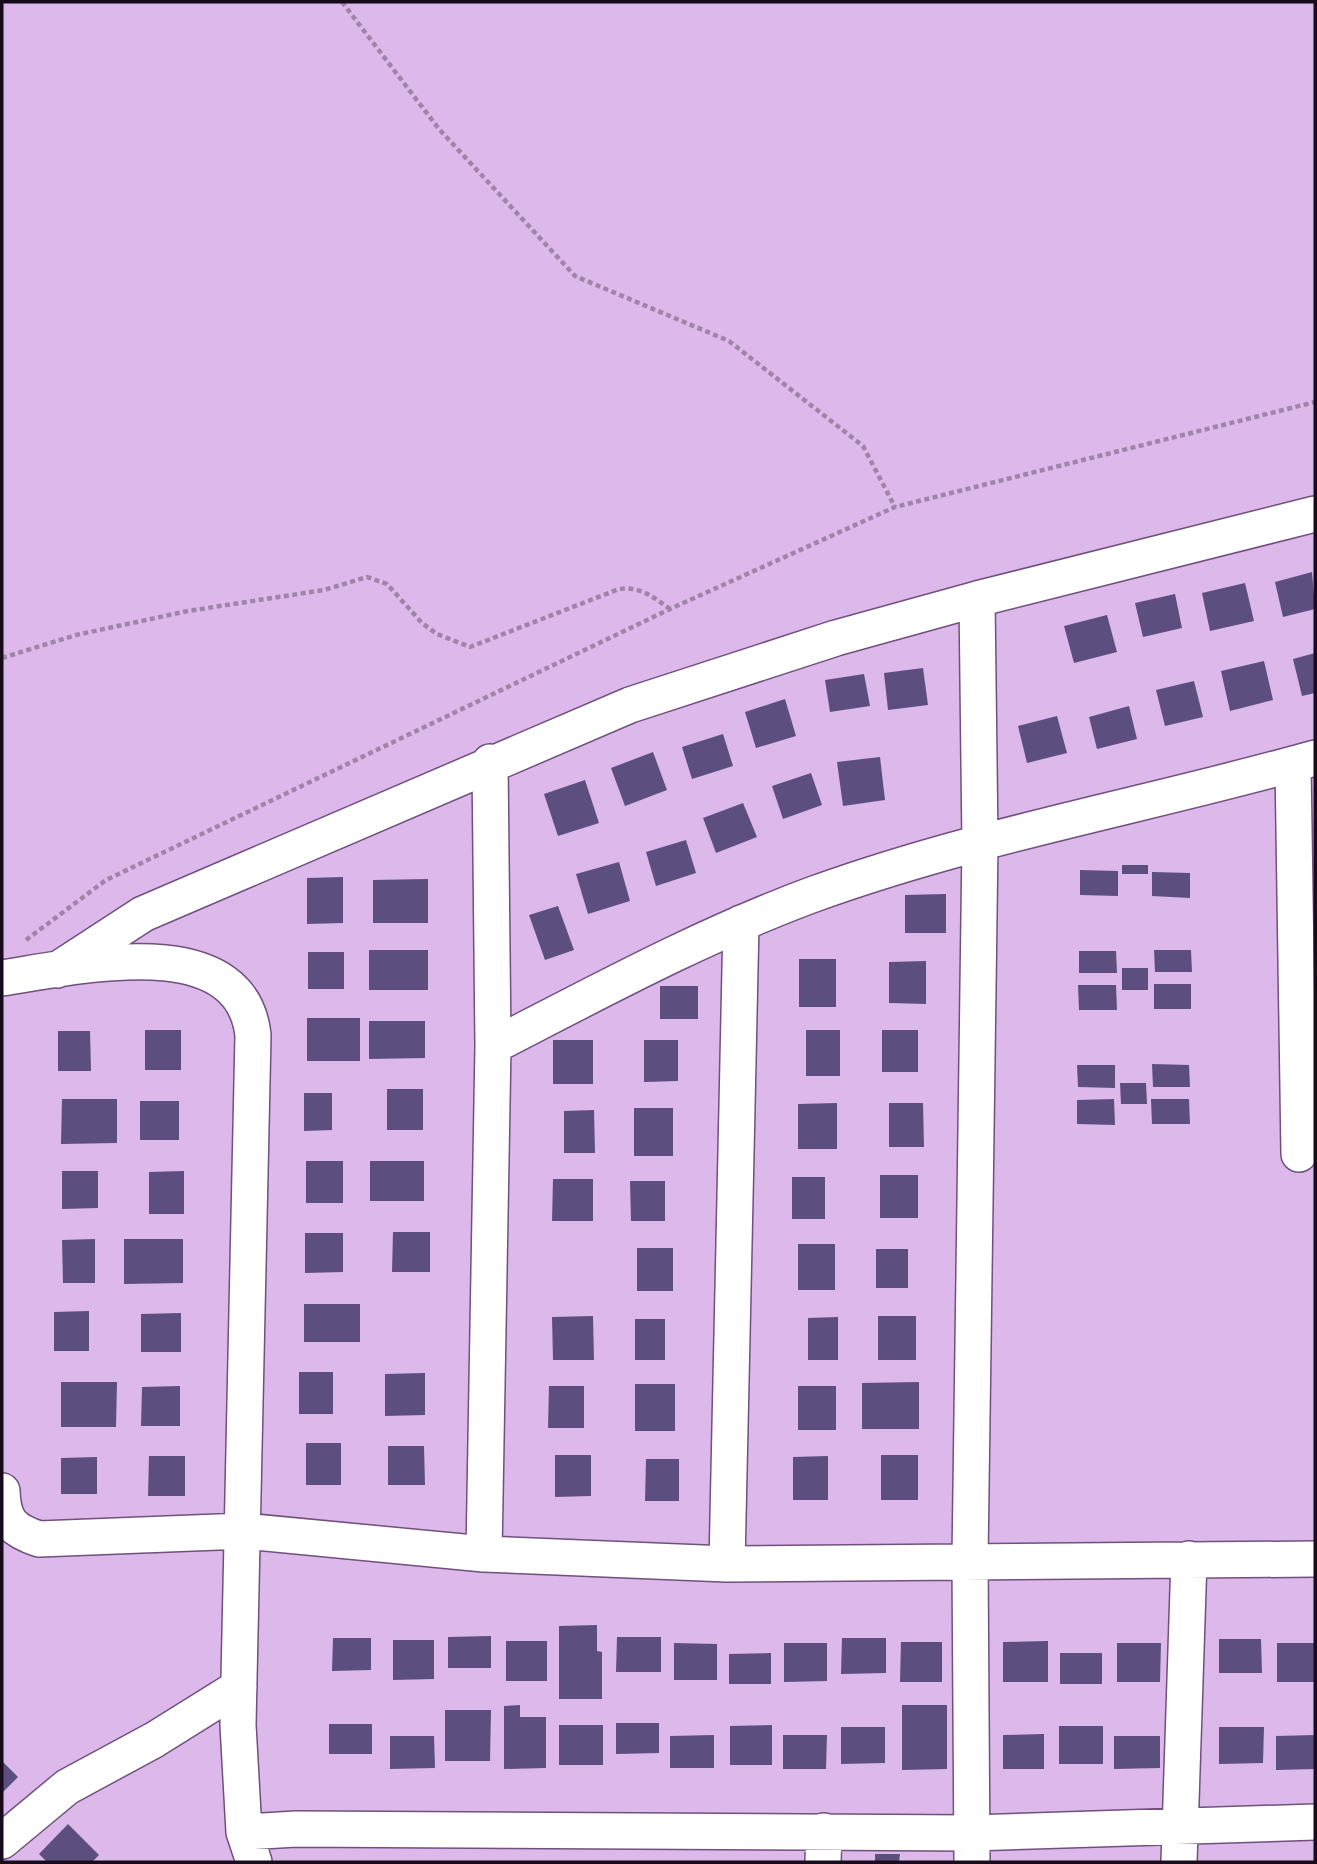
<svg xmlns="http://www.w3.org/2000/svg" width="1317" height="1864" font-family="Ubuntu,sans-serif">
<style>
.building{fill:#5c4f7f}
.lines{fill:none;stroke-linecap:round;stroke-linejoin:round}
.street-casing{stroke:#70507d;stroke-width:38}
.path{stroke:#a083ab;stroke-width:4.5;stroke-dasharray:5 3.5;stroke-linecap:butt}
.street{stroke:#fff;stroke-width:35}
</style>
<rect width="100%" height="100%" fill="#dcb8eb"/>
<path class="building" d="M1312,572L1315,609L1283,617L1275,582Z
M1245,583L1254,621L1210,631L1202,593Z
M1175,594L1182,628L1143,637L1135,603Z
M1107,615L1117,652L1074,663L1064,626Z
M1315,653V693L1302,696L1293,659Z
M1264,661L1273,700L1230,711L1221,671Z
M923,668L928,705L888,710L884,673Z
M864,674L870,706L830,712L825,680Z
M1194,681L1203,717L1165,726L1156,690Z
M785,699L796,736L756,748L745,712Z
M1129,706L1137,739L1097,749L1089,717Z
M1057,716L1067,753L1027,763L1018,726Z
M723,734L733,766L692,779L682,747Z
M653,752L667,790L625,806L611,768Z
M880,757L885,800L843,806L837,762Z
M811,773L822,805L783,819L772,786Z
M585,780L599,823L558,836L544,794Z
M743,803L757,837L716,853L703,818Z
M686,840L696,873L656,886L646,852Z
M619,862L630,901L588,914L576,874Z
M1122,865H1148V874H1122Z
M1080,870L1118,871V896L1080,895Z
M1152,872L1190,873V898L1152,896Z
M343,877V923L307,924V878Z
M428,879V923H373V880Z
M946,894V933H905V895Z
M558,906L574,950L545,960L529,915Z
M369,950H428V990H369Z
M1154,950H1191L1192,972H1155Z
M1079,951H1116L1117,973H1079Z
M308,952H344V989H308Z
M799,959H836V1007H799Z
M926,961V1004L889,1003V962Z
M1122,968H1148V990H1122Z
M1154,984H1191V1009H1154Z
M1078,985H1116L1117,1010H1079Z
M660,986H698V1019H660Z
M307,1018H360V1061H307Z
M369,1021H425V1058L369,1059Z
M145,1030H181V1070H145Z
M806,1030H840V1076H806Z
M882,1030H918V1072H882Z
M58,1031H90L91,1071H58Z
M553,1040H593V1084H553Z
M644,1040H678V1081L644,1082Z
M1152,1064L1189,1065L1190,1087H1153Z
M1077,1065H1115V1088L1078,1087Z
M1120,1083H1146L1147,1104H1121Z
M387,1089H423V1130H387Z
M304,1093H332V1130L304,1131Z
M62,1099H117V1143L61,1144Z
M1114,1099L1115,1125L1077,1124V1100Z
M1151,1099H1189L1190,1124H1152Z
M140,1101H179V1140H140Z
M837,1103V1149H798V1104Z
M889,1103H923L924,1147H889Z
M634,1108H673V1156H634Z
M594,1110L595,1153H564V1111Z
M306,1161H343V1203H306Z
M370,1161H424V1201H370Z
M62,1171H98V1208L62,1209Z
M184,1171V1214H149V1172Z
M880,1175H918V1218H880Z
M792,1177H825V1219H792Z
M553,1179H593V1221H552Z
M630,1181H665V1221H631Z
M393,1232H430V1272H392Z
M305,1233H343V1272L305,1273Z
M95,1239V1283H63L62,1240Z
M124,1239H183V1283L124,1284Z
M798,1244H835V1290H798Z
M637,1248H673V1291H637Z
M876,1249H908V1288H876Z
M304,1304H360V1342H304Z
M89,1311V1351H54V1312Z
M181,1313V1352H141V1314Z
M593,1316L594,1360H553L552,1317Z
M878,1316H916V1360H878Z
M838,1317V1360H808V1318Z
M635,1319H665V1360H635Z
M299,1372H333V1414H299Z
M425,1373V1415L385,1416V1374Z
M61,1382H117L116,1427H61Z
M919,1382V1429H862V1383Z
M635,1384H675V1431H635Z
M180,1386V1426H141L142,1387Z
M549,1386H584V1428H548Z
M798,1386H836V1430H798Z
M306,1443H341V1485H306Z
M388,1446H424L425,1485H388Z
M555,1455H591V1496L555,1497Z
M881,1455H918V1500H881Z
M149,1456H185V1496H148Z
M828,1456V1500H793V1457Z
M97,1457V1494H61V1458Z
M646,1459H679V1501H645Z
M597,1625V1651L602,1652V1699H559V1626Z
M491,1636V1668H448V1637Z
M617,1637H661V1672H616Z
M333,1638H371V1670L332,1671Z
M842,1638H886V1673L841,1674Z
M1219,1639H1261L1262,1673H1219Z
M393,1640H434V1679L393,1680Z
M506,1641H547V1681H506Z
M1048,1641V1682H1003V1642Z
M901,1642H942V1682H900Z
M674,1643L717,1644V1680H674Z
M784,1643H827V1681L784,1682Z
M1117,1643H1161L1160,1682H1117Z
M1277,1643H1315V1682H1277Z
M771,1653V1684H729V1654Z
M1060,1653H1102V1684H1060Z
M520,1705V1717H546V1768L504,1769V1706Z
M902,1705H947V1769L902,1770Z
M445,1710H491L490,1761H445Z
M616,1723H659V1753L616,1754Z
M329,1724H372V1754H329Z
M559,1725H603V1765H559Z
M772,1725V1765H730V1726Z
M1059,1726H1103V1764H1059Z
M841,1727H885V1763L841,1764Z
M1219,1727H1264L1263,1763L1219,1764Z
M1044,1734V1769H1003V1735Z
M714,1735V1768H670V1736Z
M783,1735H827L826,1769H783Z
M1315,1735V1769L1276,1770V1736Z
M390,1736H434L435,1768L390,1769Z
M1114,1736H1160V1768L1114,1769Z
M2,1761L18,1777L2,1793Z
M68,1824L99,1855L92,1862H47L39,1854Z
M875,1854H900L899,1862H875Z"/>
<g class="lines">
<defs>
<path id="street" d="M1293,764L1299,1154
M57,970L143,914L630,705L836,638L977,599L1315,514
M2,978C74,967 241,927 253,1035L238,1725L244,1832L254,1862
M493,1046C598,992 703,935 814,894C977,835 1149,805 1315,758
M2,1491C3,1521 12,1530 39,1539L244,1531L484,1554L727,1564L1315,1559
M484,1554L493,1046L490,762
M727,1564L741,923
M244,1832L296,1829L971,1833L1315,1822
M2,1841L67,1787L154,1740L239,1687
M823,1862L824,1831
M972,1862L970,1560L980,844L977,599
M1179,1862L1189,1559"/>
</defs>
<use href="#street" class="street-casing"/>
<path class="path" d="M342,2L439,129L575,276L729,341L863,446L895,507
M2,658L76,635L188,611L324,590L367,577L387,584L422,623L437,634L470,647L619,589C640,586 653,597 670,609
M26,940L106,880L670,609L895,507L1315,402"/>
<use href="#street" class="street"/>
</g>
<rect width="1317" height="1864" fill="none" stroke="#170b1c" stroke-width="7"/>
</svg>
